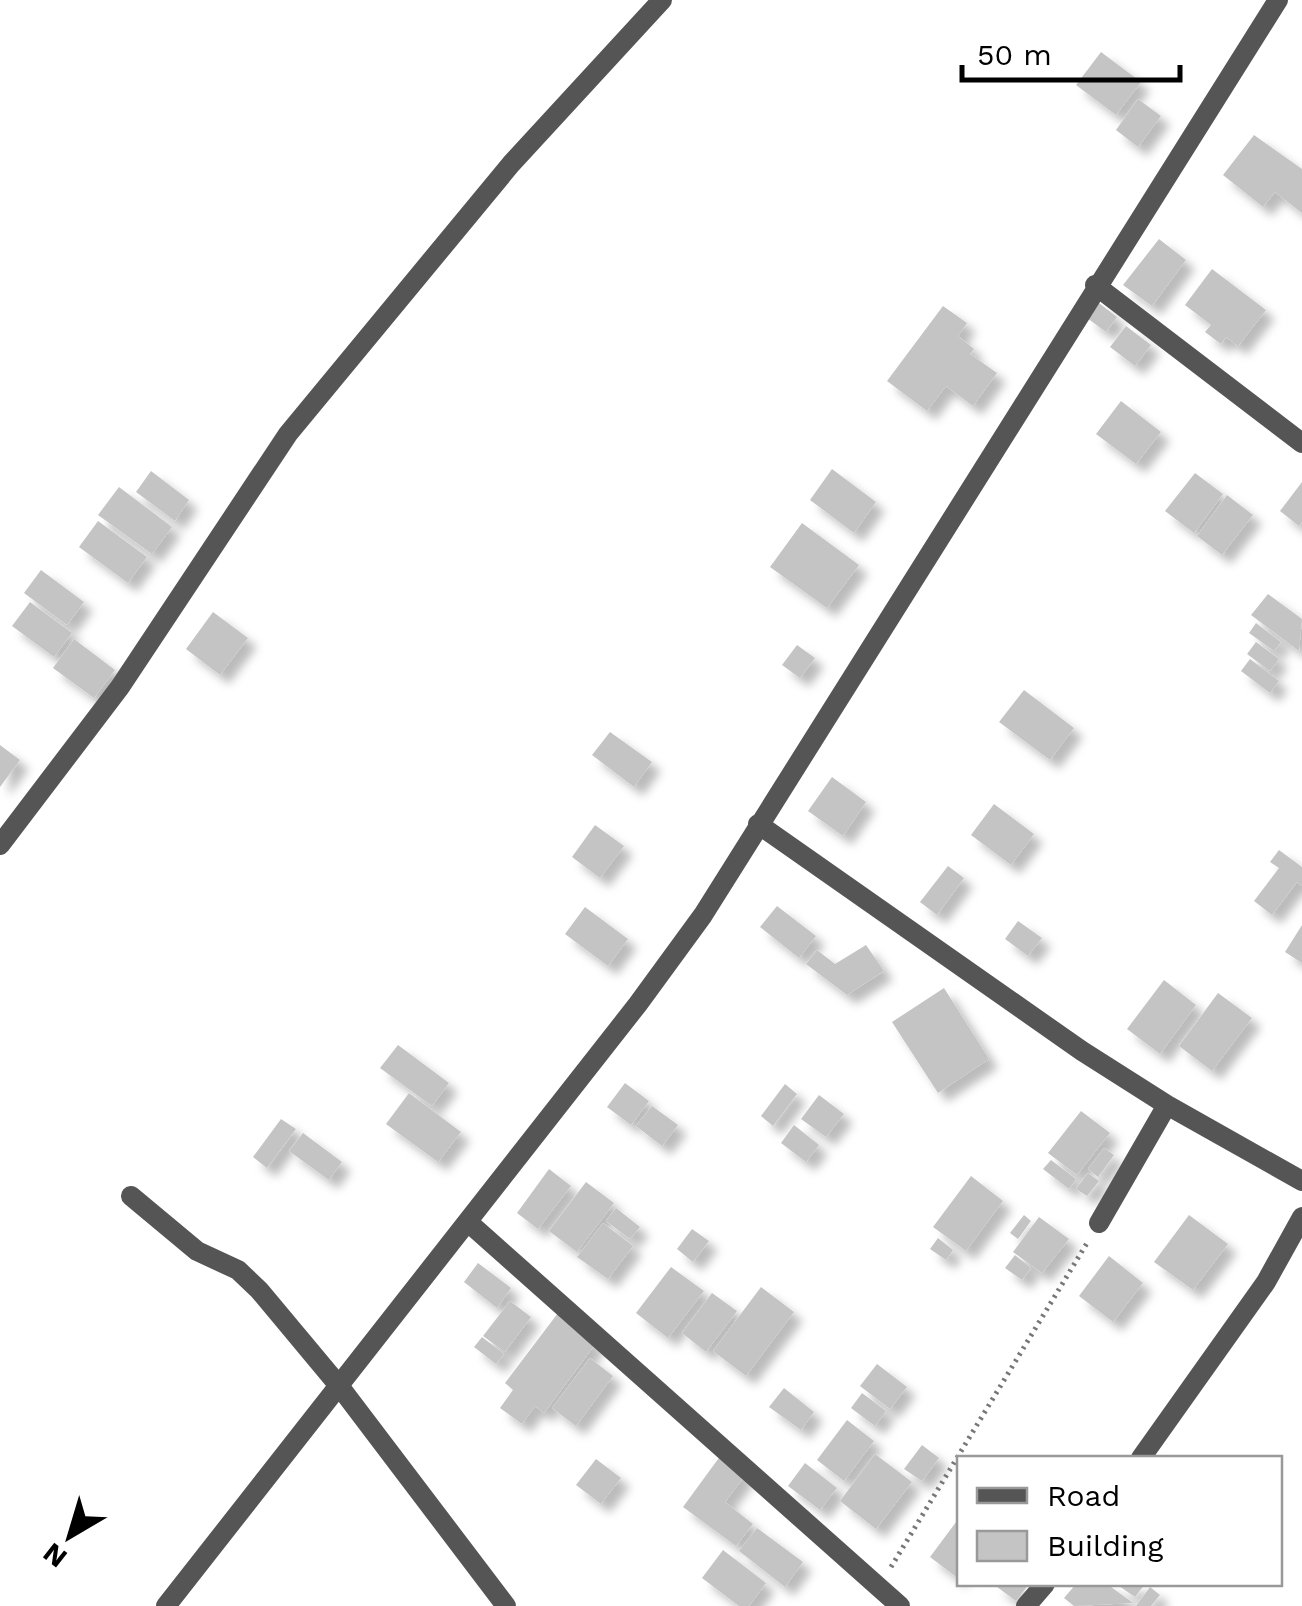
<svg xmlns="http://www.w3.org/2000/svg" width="1302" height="1606" font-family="'Work Sans',sans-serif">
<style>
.building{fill:#c4c4c4;filter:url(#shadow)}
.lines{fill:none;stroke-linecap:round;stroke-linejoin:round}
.path{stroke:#777;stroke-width:5;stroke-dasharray:2.5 5;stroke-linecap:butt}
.minor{stroke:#555;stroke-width:20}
.tertiary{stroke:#555;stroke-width:20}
</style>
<defs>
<filter id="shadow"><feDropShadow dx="9" dy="9" stdDeviation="5" flood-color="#0004"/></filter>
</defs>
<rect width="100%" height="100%" fill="#fff"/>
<path class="building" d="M1101,52L1141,82L1116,115L1076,85Z
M1138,99L1161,116L1138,147L1116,130Z
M1254,135L1302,169V213L1275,192L1263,207L1223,175Z
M1159,239L1186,260L1152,306L1123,285Z
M1212,269L1266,310L1238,346L1226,337L1221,344L1205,332L1211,325L1185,305Z
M1099,303L1117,317L1106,332L1087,318Z
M943,306L967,323L958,336L974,349L970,354L997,373L973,406L946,386L927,411L887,381Z
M1126,326L1151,345L1135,366L1110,347Z
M1121,401L1161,432L1136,464L1096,434Z
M832,469L876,502L854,533L810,500Z
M151,471L189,500L175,521L136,492Z
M1195,473L1223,494L1194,533L1165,511Z
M1302,482V522L1299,526L1280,511Z
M119,487L172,527L152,554L98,515Z
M1227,495L1253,515L1222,555L1197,536Z
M98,521L147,557L128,583L79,547Z
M802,523L859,565L827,608L770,567Z
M41,570L84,602L67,625L24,593Z
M1268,594L1302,619L1299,651L1251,615Z
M30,602L72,633L54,657L12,626Z
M213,612L248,638L220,675L186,649Z
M1256,623L1281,642L1274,651L1249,633Z
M74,639L115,670L94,698L53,668Z
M1256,642L1279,659L1270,671L1247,654Z
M797,645L815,658L800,678L782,665Z
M1250,659L1279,681L1270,693L1241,671Z
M1024,690L1074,728L1050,760L999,722Z
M610,732L652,762L634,787L592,755Z
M0,745L20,760L0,787Z
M832,777L866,802L843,836L808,811Z
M994,804L1034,834L1011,865L971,835Z
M595,825L624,846L600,878L572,857Z
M1279,850L1302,867V886L1297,882L1272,915L1254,901L1279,868L1270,862Z
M948,866L964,878L937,915L920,902Z
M777,906L816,936L799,958L760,927Z
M585,907L628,939L608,966L565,934Z
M1018,921L1042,938L1028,956L1005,939Z
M1302,925V963L1285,952Z
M866,945L884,971L847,995L806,964L817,950L835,964Z
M1164,980L1196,1005L1160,1054L1127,1029Z
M944,988L989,1059L938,1093L892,1022Z
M1218,993L1252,1018L1212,1071L1179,1046Z
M398,1045L449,1083L432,1106L380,1068Z
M625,1083L649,1101L631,1125L607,1107Z
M785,1084L797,1094L773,1126L761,1116Z
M409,1093L461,1132L438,1162L386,1124Z
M819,1095L844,1114L826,1137L801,1119Z
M652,1106L678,1125L662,1146L636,1126Z
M1081,1111L1110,1133L1077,1175L1048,1153Z
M281,1119L296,1129L267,1168L253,1157Z
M794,1125L819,1145L806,1162L781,1143Z
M303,1133L342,1162L329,1180L289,1151Z
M1104,1148L1114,1155L1098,1177L1088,1169Z
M1051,1160L1076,1179L1069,1189L1043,1169Z
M549,1169L571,1186L538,1229L517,1213Z
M1088,1173L1099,1181L1087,1196L1076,1189Z
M971,1176L1003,1201L966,1251L933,1227Z
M586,1182L614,1203L577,1252L549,1231Z
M616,1208L640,1227L630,1239L606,1221Z
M1024,1215L1031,1221L1018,1239L1010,1233Z
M1189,1215L1228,1244L1193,1290L1154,1262Z
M1039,1217L1069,1239L1042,1273L1013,1252Z
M603,1223L633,1246L608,1279L577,1257Z
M692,1229L709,1241L693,1262L677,1249Z
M938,1238L953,1250L946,1260L930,1249Z
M1015,1255L1031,1268L1022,1280L1005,1268Z
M1109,1256L1143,1283L1113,1322L1079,1296Z
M478,1263L511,1288L497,1308L464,1282Z
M671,1267L704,1291L668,1338L636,1313Z
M761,1287L794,1312L746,1376L713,1351Z
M712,1293L737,1311L706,1352L682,1333Z
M510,1301L531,1317L505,1352L483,1336Z
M558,1313L596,1343L544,1413L535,1406L522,1424L500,1408L513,1390L505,1383Z
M482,1337L504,1354L496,1364L474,1347Z
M590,1358L613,1376L576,1426L552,1408Z
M877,1364L907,1387L890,1409L860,1386Z
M784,1388L814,1412L801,1430L769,1407Z
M862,1393L886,1411L875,1426L851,1408Z
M847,1420L874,1441L844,1481L817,1460Z
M922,1445L939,1458L922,1481L904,1469Z
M875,1454L912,1482L876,1529L840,1501Z
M721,1455L746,1474L725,1502L753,1524L736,1546L683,1507Z
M596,1459L621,1478L601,1504L576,1485Z
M805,1463L837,1488L820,1510L788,1486Z
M959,1518V1579L930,1557Z
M757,1528L803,1562L785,1587L739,1551Z
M723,1550L766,1583L749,1606H739L702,1578Z
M993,1584H1029L1016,1601Z
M1076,1584H1107L1133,1603L1074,1606L1064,1598Z
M1116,1584H1145L1135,1597Z
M1150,1587L1160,1595L1151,1606H1136Z"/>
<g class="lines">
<path class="path" d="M891,1567L1087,1243"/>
<path class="minor" d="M1095,285L1302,443
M758,824L1082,1051L1167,1105L1099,1223
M0,845L120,687L288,434L511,164L662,0
M1167,1105L1302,1181
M131,1196L197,1251L238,1270L259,1290L340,1387L506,1606
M468,1222L900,1606
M1141,1458L1266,1282L1302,1217
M1026,1606L1045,1584"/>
<path class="tertiary" d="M166,1606L638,1004L703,915L1278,0"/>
</g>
<rect x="957" y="1456" width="325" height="130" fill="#ffffff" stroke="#999999" stroke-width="2.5"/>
<rect x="977" y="1488" width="50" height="15" fill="#555555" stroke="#999999" stroke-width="2.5"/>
<text x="1047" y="1506" font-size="30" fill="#000000">Road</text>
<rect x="977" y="1531" width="50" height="30" fill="#c4c4c4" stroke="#999999" stroke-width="2.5"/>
<text x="1047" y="1556" font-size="30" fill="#000000">Building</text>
<g transform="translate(70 1536) rotate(218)" stroke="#ffffff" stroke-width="8" paint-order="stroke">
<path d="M0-8L18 38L0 25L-18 38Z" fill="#000000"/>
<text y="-15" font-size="28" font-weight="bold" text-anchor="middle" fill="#000000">N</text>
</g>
<path d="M962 65v15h218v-15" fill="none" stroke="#000000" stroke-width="5"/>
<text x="977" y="65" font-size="30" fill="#000000" stroke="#ffffff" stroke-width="8" paint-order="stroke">50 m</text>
</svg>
